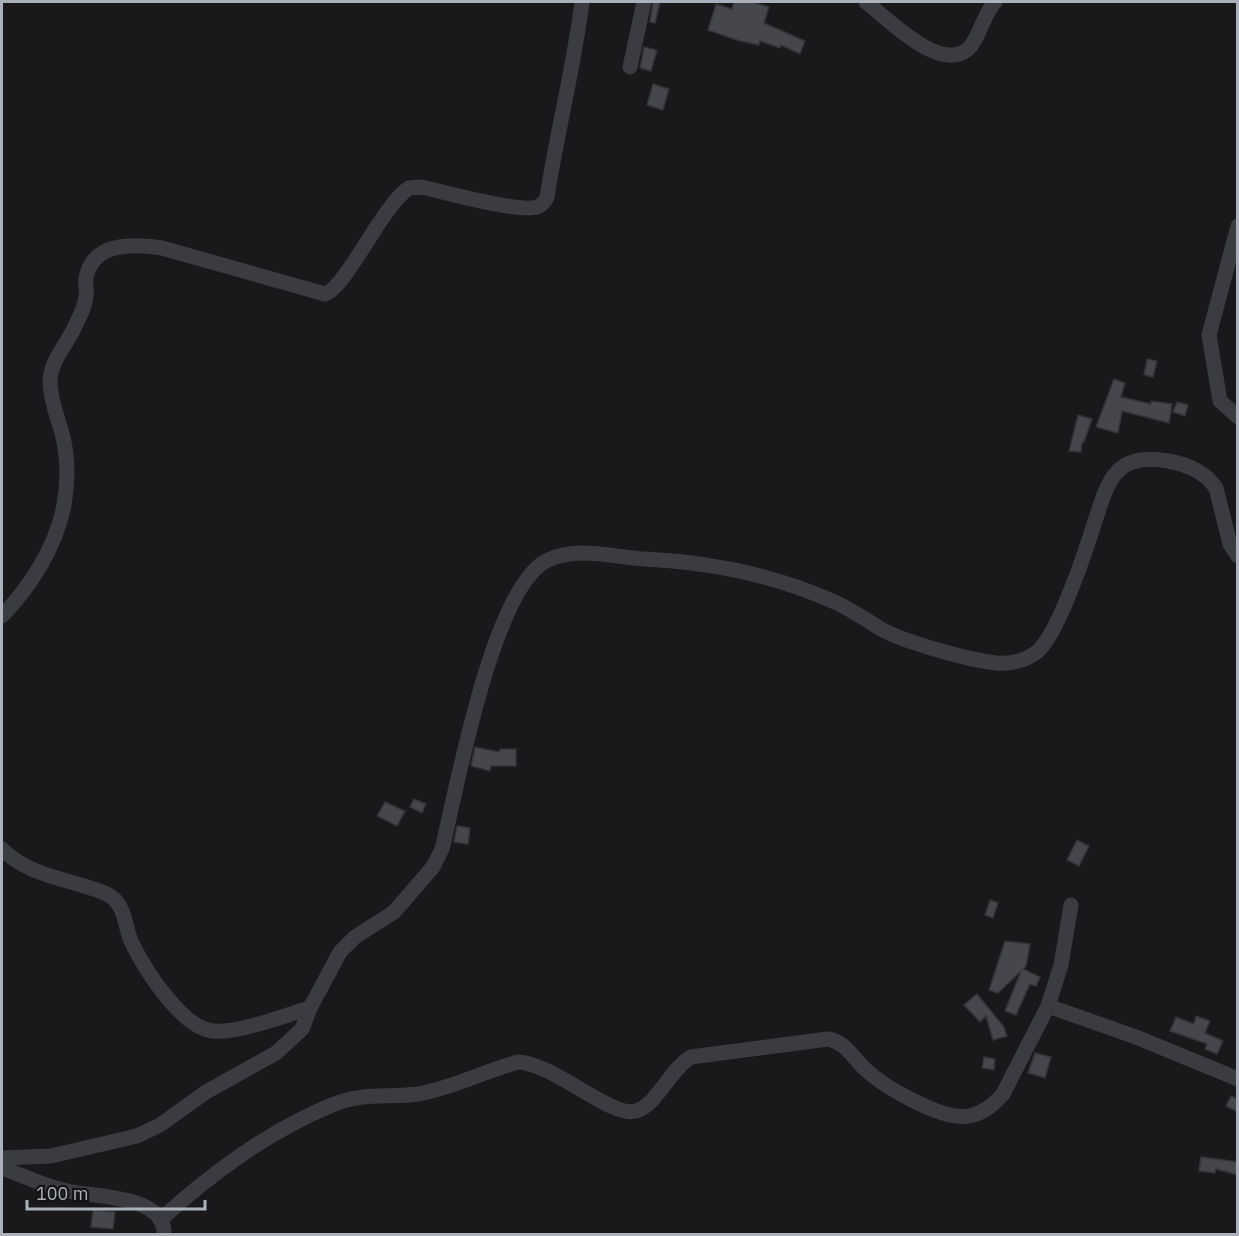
<svg xmlns="http://www.w3.org/2000/svg" width="1239" height="1236" font-family="'IBM Plex Sans',sans-serif">
<style>
.building{fill:#45474c;stroke:#333338;stroke-width:1.5}
.lines{fill:none;stroke-linecap:round;stroke-linejoin:round}
.street{stroke:#3a3c41;stroke-width:15}
</style>
<rect width="100%" height="100%" fill="#19191c"/>
<g class="building">
<polygon points="653,2 660,2 655,23 650,22"/>
<polygon points="734,2 753,2 769,7 764,23 805,41 800,54 781,45 780,48 760,41 759,45 740,41 708,30 716,4 732,9"/>
<polygon points="644,47 657,50 651,71 640,68"/>
<polygon points="653,84 669,89 663,110 647,105"/>
<polygon points="1147,359 1157,361 1153,377 1144,375"/>
<polygon points="1114,379 1125,383 1121,397 1151,404 1151,401 1172,404 1169,423 1122,411 1118,433 1096,427"/>
<polygon points="1177,402 1188,405 1185,416 1173,412"/>
<polygon points="1078,415 1092,419 1084,442 1082,442 1081,452 1069,451"/>
<polygon points="475,747 499,752 500,749 516,749 516,766 491,766 490,771 471,766"/>
<polygon points="414,799 426,804 422,813 410,807"/>
<polygon points="385,802 405,811 397,826 377,816"/>
<polygon points="457,826 470,828 468,844 454,842"/>
<polygon points="1077,840 1089,846 1079,866 1067,860"/>
<polygon points="990,900 998,903 993,918 985,915"/>
<polygon points="1005,941 1030,944 1026,966 1023,969 1040,977 1036,986 1030,984 1016,1015 1005,1011 1021,971 998,993 989,990"/>
<polygon points="977,994 1004,1027 1007,1036 993,1040 986,1016 980,1022 964,1005"/>
<polygon points="1196,1016 1210,1021 1205,1033 1223,1041 1217,1054 1205,1049 1207,1044 1170,1031 1176,1017 1194,1024"/>
<polygon points="1035,1053 1051,1057 1045,1078 1028,1073"/>
<polygon points="984,1057 995,1059 994,1070 982,1068"/>
<polygon points="1231,1096 1238,1099 1238,1112 1226,1106"/>
<polygon points="1201,1157 1238,1162 1238,1175 1216,1169 1215,1173 1199,1171"/>
<polygon points="93,1210 115,1212 113,1229 91,1227"/>
</g>
<g class="lines">
<g class="street">
<path d="M866,2c21,16 78,76 105,44 10,-14 13,-32 24,-44"/>
<polyline points="630,67 644,2"/>
<polyline points="1238,226 1209,335 1220,401 1238,417"/>
<path d="M2,616c28,-29 54,-69 62,-111 4,-23 4,-49 -2,-72 -5,-17 -11,-32 -12,-49 -1,-22 17,-39 25,-58 5,-10 10,-19 11,-30 1,-6 -1,-12 0,-18 7,-37 48,-34 76,-30l163,46c21,-6 58,-90 84,-106l13,-1c21,5 97,26 115,20 5,-2 8,-5 10,-10 10,-65 27,-130 35,-195"/>
<path d="M2,849c21,22 53,28 82,37 9,3 21,5 29,12 13,11 12,31 19,45 13,27 50,85 81,88 25,3 72,-16 97,-23"/>
<polyline points="1071,905 1061,965 1048,1006 1136,1037 1238,1079"/>
<path d="M2,1158l49,-2 86,-20 23,-11 46,-33 70,-39 26,-24 8,-21 30,-56 15,-15 39,-25 39,-45 9,-18c15,-61 51,-264 106,-289 30,-14 64,-3 96,-1 67,3 131,16 193,44 15,7 29,17 44,26 23,13 88,31 115,34 15,1 30,-2 42,-12 21,-19 48,-101 57,-130 6,-17 11,-39 24,-51 13,-12 32,-12 49,-9 18,3 37,11 48,27l14,56 8,12"/>
<path d="M2,1168c21,7 43,19 65,23 26,6 99,4 97,43"/>
<path d="M160,1220c52,-47 107,-88 172,-115 30,-13 56,-7 86,-11 34,-6 67,-23 100,-32 35,1 95,57 118,49 22,-7 34,-42 55,-54l137,-18c17,3 23,16 35,28 19,19 79,54 106,49 15,-3 24,-11 34,-22l45,-88"/>
</g>
</g>
<rect width="1239" height="1236" fill="none" stroke="#abb1bb" stroke-width="6"/>
<path d="M27 1200v9h178v-9" fill="none" stroke="#abb1bb" stroke-width="3"/>
<text x="36" y="1200" font-size="18" fill="#abb1bb" stroke="#141417" stroke-width="4.5" paint-order="stroke">100 m</text>
</svg>
